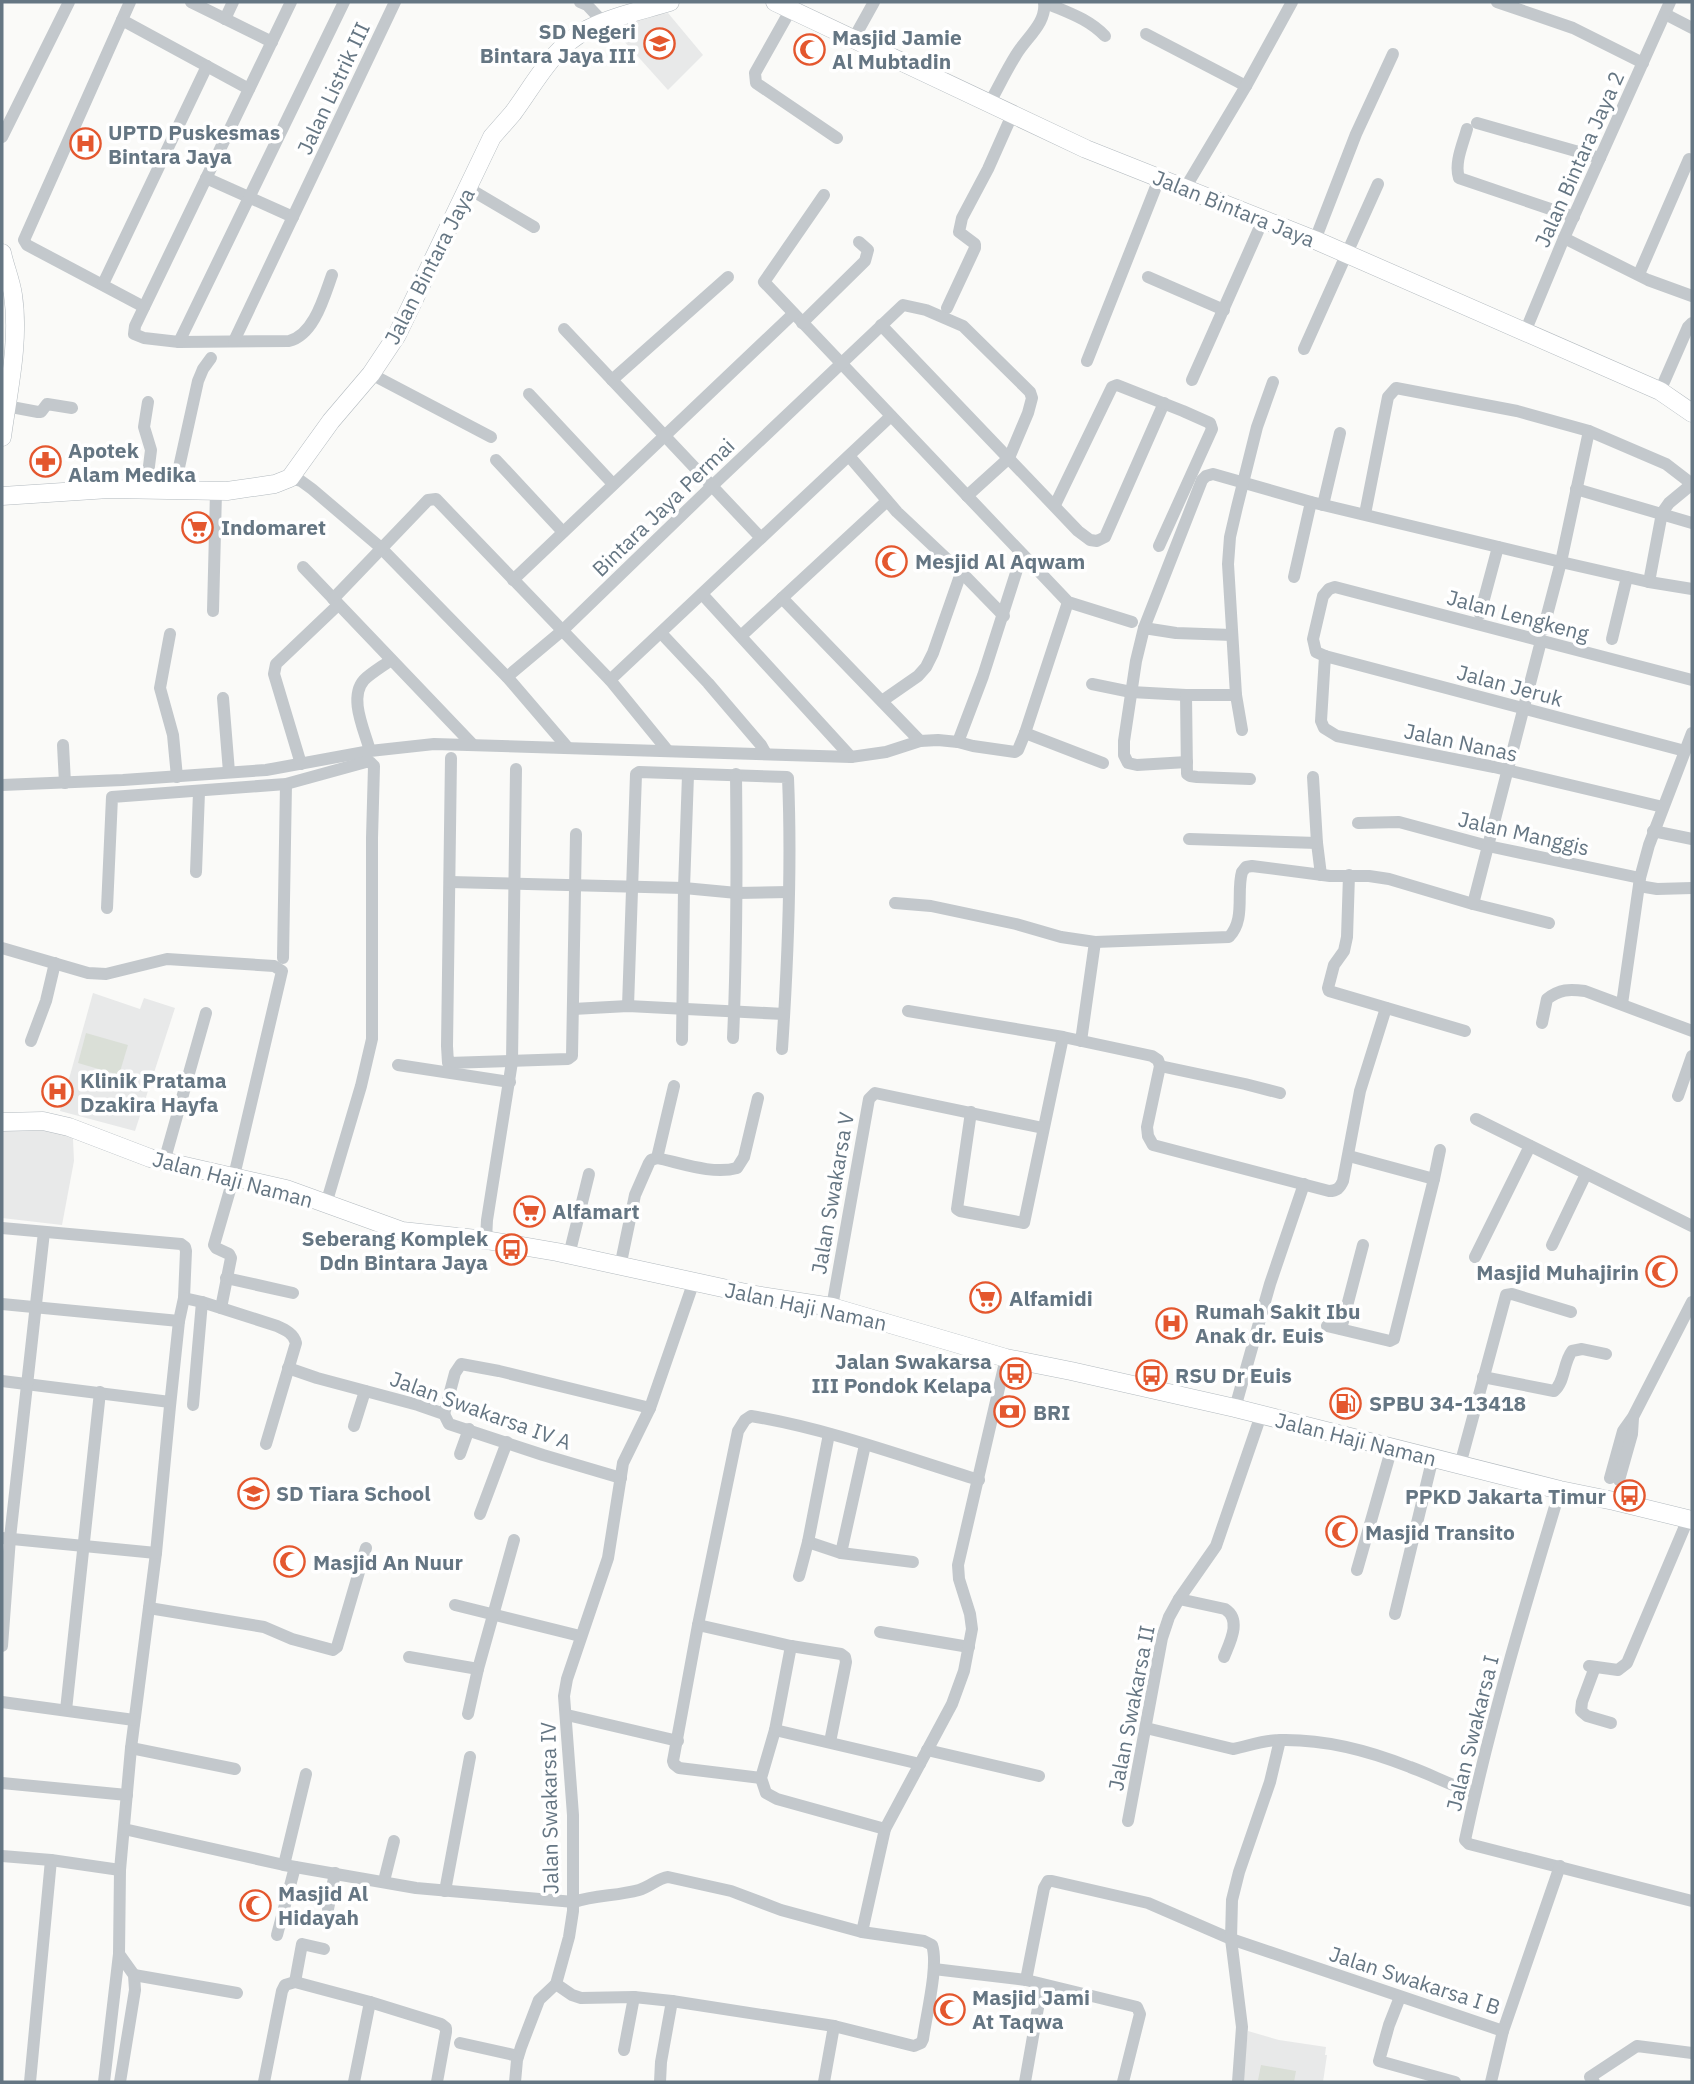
<svg xmlns="http://www.w3.org/2000/svg" width="1694" height="2084" font-family="'IBM Plex Sans',sans-serif">
<style>
.built{fill:#e8e9e9}
.pitch{fill:#dadfd7}
.lines{fill:none;stroke-linecap:round;stroke-linejoin:round}
.secondary-casing{stroke:#b3babf;stroke-width:19}
.street{stroke:#c3c8cc;stroke-width:12}
.secondary{stroke:#fff;stroke-width:18}
.labels{text-anchor:middle;dominant-baseline:central;stroke-width:7;stroke-linejoin:round;paint-order:stroke}
.poi-label{font-size:21px;font-weight:bold;fill:#657683;stroke:#fff;text-anchor:start}
.street-label{font-size:21px;fill:#657683;stroke:#fff}
</style>
<rect width="100%" height="100%" fill="#fafaf8"/>
<g class="built">
<polygon points="668,13 703,55 668,90 615,31 626,21"/>
<polygon points="93,993 140,1009 144,998 175,1008 135,1131 60,1111"/>
<polygon points="69,1127 73,1139 74,1161 62,1225 2,1218 2,1130"/>
<polygon points="1248,2031 1279,2040 1326,2047 1325,2055 1327,2055 1323,2082 1241,2082"/>
</g>
<g class="pitch">
<polygon points="86,1033 128,1045 119,1075 78,1063"/>
<polygon points="1261,2065 1296,2071 1294,2082 1273,2082 1258,2080"/>
</g>
<g class="lines">
<defs>
<g id="secondary">
<polyline points="775,2 1086,149 1315,240 1660,391 1692,413"/>
<path d="M2,253c3,14 9,28 11,42 7,46 -5,97 -11,142"/>
<path d="M2,496l107,-7 118,2 48,-7 15,-6 41,-57 40,-47 26,-39 95,-198c7,-8 14,-16 21,-24 23,-31 39,-65 75,-84 25,-13 56,-19 82,-27"/>
<polyline points="2,1122 43,1121 69,1127 150,1158 286,1189 402,1231 486,1240 557,1252 755,1295 832,1307 1006,1358 1071,1371 1235,1408 1560,1490 1614,1501 1692,1520"/>
</g>
</defs>
<use href="#secondary" class="secondary-casing"/>
<g class="street">
<polyline points="130,2 24,240 27,245 144,307"/>
<polyline points="191,2 272,42"/>
<path d="M291,2l-156,324 -1,8 10,4 35,4 110,-1c25,-6 35,-44 43,-66"/>
<polyline points="580,2 587,5 604,23"/>
<path d="M1044,2c22,10 44,16 61,34"/>
<polyline points="1497,2 1573,28 1643,63"/>
<polyline points="791,9 755,73 756,83 837,138"/>
<polyline points="1665,14 1692,28"/>
<polyline points="225,19 233,2"/>
<polyline points="122,20 249,89"/>
<polyline points="1146,34 1246,86"/>
<polyline points="854,38 874,2"/>
<path d="M989,104c9,-16 17,-33 27,-49 10,-17 31,-32 28,-53"/>
<polyline points="1477,123 1600,158"/>
<path d="M1467,129c-4,15 -13,34 -8,49l115,39"/>
<polyline points="2,137 69,2"/>
<polyline points="206,178 293,217"/>
<polyline points="468,188 534,227"/>
<polyline points="1184,190 1246,86 1292,2"/>
<polyline points="824,195 764,282 1068,602 1132,622"/>
<polyline points="1564,238 1648,280 1692,296"/>
<polyline points="1315,240 1356,134 1393,54"/>
<polyline points="1639,274 1689,159"/>
<polyline points="1148,277 1224,310"/>
<polyline points="103,284 207,66"/>
<polyline points="947,308 975,248 975,244 959,232 962,218 988,169 1012,115"/>
<polyline points="802,323 865,261 868,250 859,242"/>
<polyline points="881,325 1078,531 1090,540 1097,541 1105,537 1164,403"/>
<polyline points="564,329 761,538"/>
<polyline points="1525,332 1564,238 1670,2"/>
<polyline points="234,341 395,2"/>
<polyline points="179,342 344,2"/>
<polyline points="1304,349 1378,184"/>
<polyline points="1087,361 1159,179"/>
<polyline points="371,374 491,437"/>
<polyline points="612,380 728,277"/>
<polyline points="1192,380 1263,220"/>
<polyline points="1660,391 1688,327 1692,323"/>
<polyline points="529,394 613,484"/>
<polyline points="6,406 38,412 41,412 47,404 72,408"/>
<polyline points="849,456 897,512 965,576 1004,616"/>
<polyline points="496,460 563,532"/>
<polyline points="290,478 301,481 312,489 380,547 508,678 568,748"/>
<polyline points="1576,489 1692,523"/>
<polyline points="146,490 151,450 144,427 148,402"/>
<polyline points="174,490 198,381 203,369 211,358"/>
<polyline points="1055,505 1112,387 1117,385 1183,411 1210,423 1212,429 1159,546"/>
<polyline points="1323,505 1340,433"/>
<polyline points="1365,514 1388,397 1396,388 1517,411 1589,431 1666,464 1692,484"/>
<polyline points="303,567 473,745"/>
<polyline points="1294,577 1311,502"/>
<polyline points="513,580 793,314"/>
<polyline points="1649,582 1662,513 1669,503 1692,484"/>
<polyline points="702,594 851,757"/>
<polyline points="782,598 920,741"/>
<polyline points="333,599 428,500 436,499 610,680 668,751"/>
<polyline points="213,611 216,492"/>
<polyline points="1480,614 1498,547"/>
<polyline points="1144,628 1202,480 1206,476 1213,474 1311,502 1561,562 1649,582 1692,589"/>
<polyline points="1543,630 1561,562 1589,431"/>
<polyline points="661,633 708,683 761,745 766,754"/>
<polyline points="170,634 160,688 173,735 177,777"/>
<polyline points="741,636 887,501"/>
<polyline points="1612,639 1627,577"/>
<polyline points="1325,656 1321,721 1324,728 1337,736 1494,767 1663,807"/>
<polyline points="507,677 563,630 712,486 903,305 926,310 963,326 1030,392 1032,398 1028,413 1009,458 967,496"/>
<polyline points="610,680 891,416"/>
<polyline points="1092,684 1131,692 1186,695"/>
<polyline points="1236,695 1186,695 1187,774 1190,776 1197,777 1250,779"/>
<polyline points="223,698 229,772"/>
<polyline points="882,701 918,676 926,667 933,653 961,573"/>
<polyline points="1242,730 1236,695 1228,564 1230,537 1237,507 1257,427 1273,382"/>
<polyline points="1025,733 1103,763"/>
<polyline points="958,742 983,676 1022,554"/>
<polyline points="63,745 65,783"/>
<path d="M370,751c-5,-20 -22,-53 -6,-71 7,-7 19,-14 27,-20"/>
<polyline points="1685,751 1325,656 1316,652 1313,639 1323,596 1329,589 1335,587 1692,680"/>
<polyline points="451,758 447,1046 448,1063 568,1059 572,1056 576,834"/>
<polyline points="1187,762 1137,765 1128,763 1124,755 1124,741 1136,661 1144,628 1176,633 1232,635"/>
<polyline points="301,764 274,674 276,664 338,605"/>
<polyline points="1313,777 1317,843 1321,875"/>
<polyline points="2,785 123,780 266,770 370,751 434,744 851,757 886,752 920,741 938,740 958,742 973,746 1015,752 1018,750 1025,733 1068,602"/>
<polyline points="1358,823 1399,822 1488,846 1640,878"/>
<polyline points="1653,831 1692,839"/>
<polyline points="1189,839 1317,843"/>
<polyline points="196,872 199,792"/>
<polyline points="1349,875 1347,937 1344,951 1334,965 1328,988 1329,991 1465,1031"/>
<polyline points="450,882 684,888 737,893 789,892"/>
<polyline points="1639,886 1657,889 1692,888"/>
<path d="M895,903l36,3 85,18 45,13 34,5 134,-5c17,-18 7,-44 13,-65l4,-5 6,-1 78,10h39l20,3 84,25 76,19"/>
<polyline points="1473,904 1541,641"/>
<polyline points="107,908 112,797 286,784 366,762 370,762 374,766 372,838 372,1039 361,1086 326,1204"/>
<polyline points="2,948 88,973 106,974 167,959 274,966 282,971 234,1176 214,1245 216,1248 229,1254 231,1258 221,1308"/>
<polyline points="283,958 286,784"/>
<polyline points="1622,1004 1640,878 1649,845 1692,733"/>
<path d="M628,1006l8,-232 3,-2 148,5 1,1c4,91 0,181 -6,271"/>
<polyline points="573,1009 628,1006 784,1014"/>
<path d="M908,1011l155,26 89,19 6,4 2,6 -13,61 1,9 5,9 176,46c8,0 11,-3 14,-10l17,-90 26,-83"/>
<path d="M1542,1023l5,-24c13,-10 22,-10 38,-8l107,40"/>
<path d="M733,1038c4,-88 4,-176 3,-264"/>
<polyline points="682,1040 684,888 688,775"/>
<polyline points="31,1041 46,1001 55,963"/>
<polyline points="1081,1041 1095,942"/>
<polyline points="398,1065 510,1082"/>
<polyline points="1160,1066 1245,1084 1280,1093"/>
<polyline points="1678,1096 1692,1056"/>
<polyline points="971,1112 957,1209 960,1211 1024,1223 1063,1037"/>
<polyline points="1476,1119 1692,1226"/>
<path d="M657,1158c24,5 56,17 80,10l7,-11 14,-59"/>
<polyline points="164,1162 206,1013"/>
<polyline points="1434,1179 1440,1150"/>
<polyline points="2,1228 181,1244 185,1247 186,1251 184,1298 179,1321 170,1406 156,1553 131,1748 120,1870 119,1954 104,2082"/>
<polyline points="486,1240 487,1220 512,1062 516,769"/>
<polyline points="1552,1245 1586,1174"/>
<polyline points="569,1255 589,1174"/>
<polyline points="1475,1257 1530,1146"/>
<polyline points="620,1267 635,1195 649,1163 651,1160 657,1158 674,1086"/>
<polyline points="226,1278 293,1293"/>
<path d="M184,1298l18,4 75,24c9,4 17,8 19,17l-30,101"/>
<polyline points="2,1304 179,1321"/>
<polyline points="832,1307 869,1099 875,1093 1043,1128"/>
<polyline points="1327,1326 1390,1341 1394,1339 1434,1179 1349,1156"/>
<polyline points="1341,1329 1363,1245"/>
<polyline points="288,1368 317,1378 418,1405 444,1414 449,1424 543,1455 621,1478"/>
<path d="M1483,1377l71,14c11,-9 9,-28 18,-40l10,-2 24,5"/>
<polyline points="2,1381 170,1402"/>
<polyline points="193,1405 202,1302"/>
<polyline points="1235,1408 1270,1284 1304,1184"/>
<polyline points="444,1414 455,1373 461,1364 499,1371 650,1408"/>
<polyline points="354,1426 365,1391"/>
<polyline points="460,1454 469,1429"/>
<polyline points="1460,1465 1506,1295 1512,1294 1571,1312"/>
<polyline points="1610,1478 1623,1431 1633,1417 1692,1302"/>
<polyline points="1619,1480 1632,1434 1633,1418"/>
<path d="M1560,1490c-35,116 -70,232 -95,350l4,4 223,57"/>
<polyline points="480,1514 507,1442"/>
<polyline points="2,1538 156,1553"/>
<polyline points="808,1542 841,1553 913,1562"/>
<polyline points="841,1553 865,1445"/>
<polyline points="1357,1570 1392,1447"/>
<polyline points="799,1576 808,1542 829,1434"/>
<path d="M1179,1599l46,10c17,11 5,33 -1,48"/>
<polyline points="455,1605 580,1636"/>
<polyline points="149,1608 264,1627 292,1639 333,1650 337,1647 366,1548"/>
<polyline points="1395,1614 1433,1457"/>
<polyline points="698,1625 791,1646 841,1654 845,1657 846,1662 830,1742"/>
<polyline points="880,1632 969,1647"/>
<polyline points="2,1646 10,1538 44,1232"/>
<polyline points="791,1646 775,1730 761,1778 766,1793 777,1799 885,1829"/>
<polyline points="409,1657 478,1669"/>
<polyline points="1589,1666 1618,1670 1627,1663 1688,1519"/>
<polyline points="1595,1667 1582,1702 1581,1711 1587,1716 1611,1723"/>
<polyline points="2,1702 134,1720"/>
<polyline points="66,1710 100,1392"/>
<polyline points="468,1714 478,1669 514,1540"/>
<polyline points="567,1715 678,1741"/>
<path d="M1146,1728l87,21c16,-3 29,-9 47,-9 43,-1 90,11 130,27 22,8 42,19 65,26"/>
<polyline points="775,1730 920,1764"/>
<polyline points="131,1748 235,1769"/>
<polyline points="927,1750 1039,1776"/>
<path d="M761,1778l-82,-10 -5,-4 -1,-3 25,-136 40,-194 7,-11 6,-4c78,13 153,41 228,64"/>
<polyline points="2,1783 127,1795"/>
<polyline points="1128,1821 1162,1638 1169,1617 1179,1599 1216,1546 1261,1415"/>
<path d="M124,1829l160,36 132,23 158,14c21,-7 43,-6 65,-12 11,-3 19,-12 29,-13l63,14 50,19 81,22 62,9 8,4c7,20 -6,71 -9,94l-2,4 -7,3 -80,-20 -162,-25 -38,-4 -53,1 -9,-3 -16,-11"/>
<polyline points="2,1856 51,1860 120,1870"/>
<polyline points="284,1865 306,1774"/>
<polyline points="384,1881 394,1841"/>
<polyline points="445,1891 470,1757"/>
<polyline points="328,1909 335,1873"/>
<polyline points="862,1932 885,1829 952,1704 964,1671 972,1629 970,1614 959,1579 958,1565 1006,1358"/>
<polyline points="277,1935 295,1867"/>
<polyline points="119,1954 134,1975 135,1990 120,2082"/>
<polyline points="934,1969 1026,1980 1137,2007 1140,2014 1123,2082"/>
<polyline points="134,1975 237,1993"/>
<polyline points="1026,1980 1044,1888 1048,1881 1052,1881 1148,1903 1231,1939 1503,2031"/>
<polyline points="295,1982 302,1944 324,1949"/>
<polyline points="1400,1997 1389,2025 1379,2061 1455,2082"/>
<polyline points="460,2043 518,2056"/>
<polyline points="624,2050 634,1997"/>
<polyline points="30,2082 51,1860"/>
<polyline points="264,2082 282,1991 285,1985 295,1982 370,2002 441,2024 446,2028 446,2032 437,2082"/>
<polyline points="354,2082 370,2002"/>
<polyline points="515,2082 517,2060 521,2047 539,2000 556,1984 569,1937 573,1911 573,1815 564,1696 567,1679 608,1558 623,1463 650,1408 694,1281"/>
<polyline points="660,2082 661,2062 672,2001"/>
<polyline points="824,2082 834,2026"/>
<polyline points="1025,2082 1042,1985"/>
<polyline points="1238,2082 1242,2027 1231,1939 1232,1900 1239,1872 1270,1782 1280,1740"/>
<polyline points="1491,2082 1503,2031 1560,1866"/>
<polyline points="1594,2082 1590,2077 1637,2046 1692,2053"/>
</g>
<use href="#secondary" class="secondary"/>
</g>
<defs>
<symbol id="school-ring" viewBox="-11 -11 22 22"><circle r="9.5" fill="#fff" stroke="#e4572e" stroke-width="1.5"/><path d="M0-5L7-2L0 1L-7-2ZM-4 1L0 2.5L4 1V4Q0 6-4 4Z" fill="#e4572e"/></symbol>
<symbol id="mosque-ring" viewBox="-11 -11 22 22"><circle r="9.5" fill="#fff" stroke="#e4572e" stroke-width="1.5"/><path d="M3.5-4.9A6 6 0 1 0 3.5 4.9A5 5 0 1 1 3.5-4.9Z" fill="#e4572e"/></symbol>
<symbol id="hospital-ring" viewBox="-11 -11 22 22"><circle r="9.5" fill="#fff" stroke="#e4572e" stroke-width="1.5"/><path d="M-5-5h3v3.5h4V-5h3V5h-3V1.5h-4V5h-3Z" fill="#e4572e"/></symbol>
<symbol id="pharmacy-ring" viewBox="-11 -11 22 22"><circle r="9.5" fill="#fff" stroke="#e4572e" stroke-width="1.5"/><path d="M-2-6h4v4h4v4h-4v4h-4v-4h-4v-4h4Z" fill="#e4572e"/></symbol>
<symbol id="supermarket-ring" viewBox="-11 -11 22 22"><circle r="9.5" fill="#fff" stroke="#e4572e" stroke-width="1.5"/><path d="M-6-5.5h2.5l.6 2H6L4.5 2H-2.5L-4.4-4H-6ZM-1.5 3.2a1.3 1.3 0 1 0 .1 0ZM3 3.2a1.3 1.3 0 1 0 .1 0Z" fill="#e4572e"/></symbol>
<symbol id="bus-ring" viewBox="-11 -11 22 22"><circle r="9.5" fill="#fff" stroke="#e4572e" stroke-width="1.5"/><path d="M-5-6H5V4H4V6H2V4H-2V6H-4V4H-5ZM-3.5-4V0h7V-4ZM-3.5 1.2v1.5H-2V1.2ZM2 1.2v1.5H3.5V1.2Z" fill="#e4572e"/></symbol>
<symbol id="fuel-ring" viewBox="-11 -11 22 22"><circle r="9.5" fill="#fff" stroke="#e4572e" stroke-width="1.5"/><path d="M-5.5-6h7V0h2V4h1.3V-2.5L3-4.5l.8-.8L6-3V5H2.5V1h-1V6h-7ZM-4.2-4.7v3.2H.2V-4.7Z" fill="#e4572e"/></symbol>
<symbol id="bank-ring" viewBox="-11 -11 22 22"><circle r="9.5" fill="#fff" stroke="#e4572e" stroke-width="1.5"/><path d="M-6-4H6V4H-6ZM0-2.3a2.3 2.3 0 1 0 0 4.6a2.3 2.3 0 1 0 0-4.6Z" fill="#e4572e"/></symbol>
</defs>
<g fill-rule="evenodd">
<use href="#school-ring" x="642" y="26" width="35" height="35"/>
<use href="#mosque-ring" x="792" y="32" width="35" height="35"/>
<use href="#hospital-ring" x="68" y="126" width="35" height="35"/>
<use href="#pharmacy-ring" x="28" y="444" width="35" height="35"/>
<use href="#supermarket-ring" x="180" y="510" width="35" height="35"/>
<use href="#mosque-ring" x="874" y="544" width="35" height="35"/>
<use href="#hospital-ring" x="40" y="1074" width="35" height="35"/>
<use href="#supermarket-ring" x="512" y="1194" width="35" height="35"/>
<use href="#bus-ring" x="494" y="1232" width="35" height="35"/>
<use href="#mosque-ring" x="1644" y="1254" width="35" height="35"/>
<use href="#supermarket-ring" x="968" y="1280" width="35" height="35"/>
<use href="#hospital-ring" x="1154" y="1306" width="35" height="35"/>
<use href="#bus-ring" x="998" y="1356" width="35" height="35"/>
<use href="#bus-ring" x="1134" y="1358" width="35" height="35"/>
<use href="#fuel-ring" x="1328" y="1386" width="35" height="35"/>
<use href="#bank-ring" x="992" y="1394" width="35" height="35"/>
<use href="#school-ring" x="236" y="1476" width="35" height="35"/>
<use href="#bus-ring" x="1612" y="1478" width="35" height="35"/>
<use href="#mosque-ring" x="1324" y="1514" width="35" height="35"/>
<use href="#mosque-ring" x="272" y="1544" width="35" height="35"/>
<use href="#mosque-ring" x="238" y="1888" width="35" height="35"/>
<use href="#mosque-ring" x="932" y="1992" width="35" height="35"/>
</g>
<g class="labels">
<g class="poi-label">
<text x="636" y="31" text-anchor="end">SD Negeri<tspan x="636" dy="24">Bintara Jaya III</tspan></text>
<text x="832" y="37">Masjid Jamie<tspan x="832" dy="24">Al Mubtadin</tspan></text>
<text x="108" y="132">UPTD Puskesmas<tspan x="108" dy="24">Bintara Jaya</tspan></text>
<text x="68" y="450">Apotek<tspan x="68" dy="24">Alam Medika</tspan></text>
<text x="221" y="527">Indomaret</text>
<text x="915" y="561">Mesjid Al Aqwam</text>
<text x="80" y="1080">Klinik Pratama<tspan x="80" dy="24">Dzakira Hayfa</tspan></text>
<text x="552" y="1211">Alfamart</text>
<text x="488" y="1238" text-anchor="end">Seberang Komplek<tspan x="488" dy="24">Ddn Bintara Jaya</tspan></text>
<text x="1639" y="1272" text-anchor="end">Masjid Muhajirin</text>
<text x="1009" y="1298">Alfamidi</text>
<text x="1195" y="1311">Rumah Sakit Ibu<tspan x="1195" dy="24">Anak dr. Euis</tspan></text>
<text x="992" y="1361" text-anchor="end">Jalan Swakarsa<tspan x="992" dy="24">III Pondok Kelapa</tspan></text>
<text x="1175" y="1375">RSU Dr Euis</text>
<text x="1369" y="1403">SPBU 34-13418</text>
<text x="1033" y="1412">BRI</text>
<text x="276" y="1493">SD Tiara School</text>
<text x="1606" y="1496" text-anchor="end">PPKD Jakarta Timur</text>
<text x="1365" y="1532">Masjid Transito</text>
<text x="313" y="1562">Masjid An Nuur</text>
<text x="278" y="1893">Masjid Al<tspan x="278" dy="24">Hidayah</tspan></text>
<text x="972" y="1997">Masjid Jami<tspan x="972" dy="24">At Taqwa</tspan></text>
</g>
<g class="street-label">
<text transform="translate(333 88) rotate(-65)">Jalan Listrik III</text>
<text transform="translate(1579 159) rotate(-66)">Jalan Bintara Jaya 2</text>
<text transform="translate(1234 208) rotate(22)">Jalan Bintara Jaya</text>
<text transform="translate(429 266) rotate(-63)">Jalan Bintara Jaya</text>
<text transform="translate(663 507) rotate(-44)">Bintara Jaya Permai</text>
<text transform="translate(1518 615) rotate(15)">Jalan Lengkeng</text>
<text transform="translate(1510 685) rotate(15)">Jalan Jeruk</text>
<text transform="translate(1461 742) rotate(12)">Jalan Nanas</text>
<text transform="translate(1524 833) rotate(13)">Jalan Manggis</text>
<text transform="translate(233 1179) rotate(15)">Jalan Haji Naman</text>
<text transform="translate(832 1193) rotate(-80)">Jalan Swakarsa V</text>
<text transform="translate(806 1306) rotate(12)">Jalan Haji Naman</text>
<text transform="translate(481 1410) rotate(20)">Jalan Swakarsa IV A</text>
<text transform="translate(1356 1439) rotate(14)">Jalan Haji Naman</text>
<text transform="translate(1131 1708) rotate(-79)">Jalan Swakarsa II</text>
<text transform="translate(1472 1733) rotate(-76)">Jalan Swakarsa I</text>
<text transform="translate(549 1808) rotate(-91)">Jalan Swakarsa IV</text>
<text transform="translate(1415 1980) rotate(18)">Jalan Swakarsa I B</text>
</g>
</g>
<rect width="1694" height="2084" fill="none" stroke="#657683" stroke-width="7"/>
</svg>
